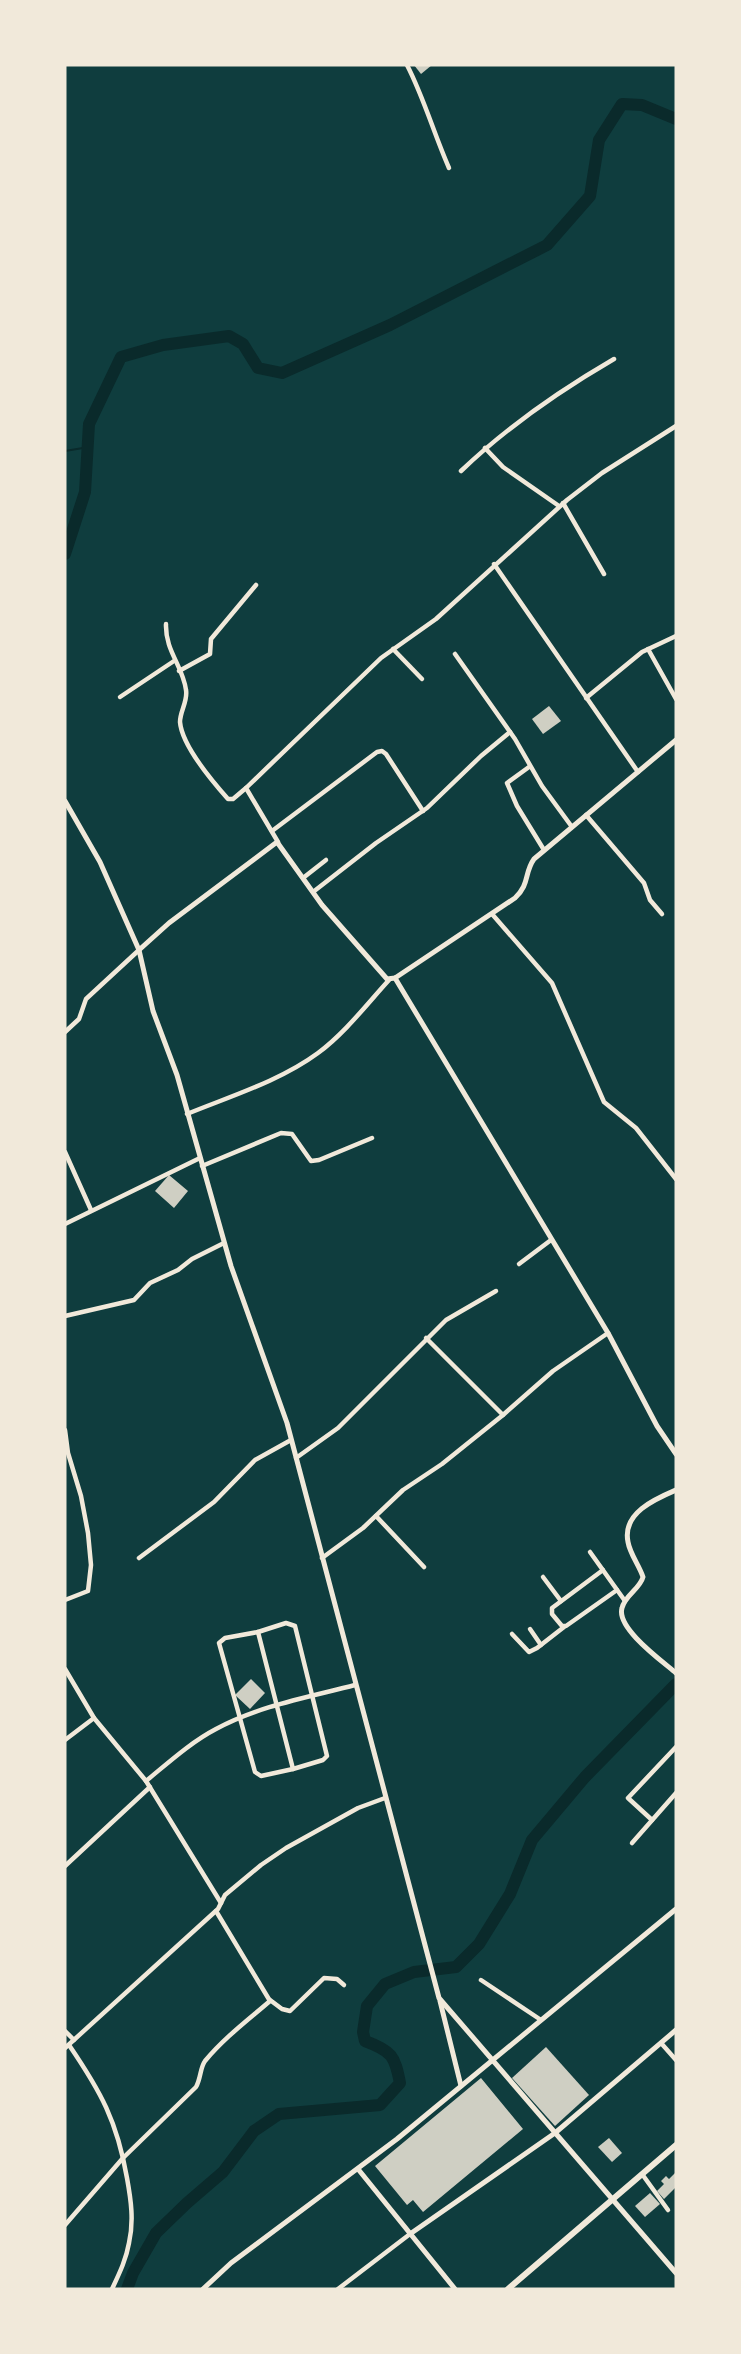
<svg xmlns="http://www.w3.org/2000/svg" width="741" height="2354" font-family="'PT Sans',sans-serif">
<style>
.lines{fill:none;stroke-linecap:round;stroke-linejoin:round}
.stream{stroke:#0a2a2b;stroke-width:2}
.river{stroke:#0a2a2b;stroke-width:12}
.building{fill:#cfcfc3}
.minor{stroke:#f1e9da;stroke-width:4.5}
.tertiary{stroke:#f1e9da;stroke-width:5}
.primary{stroke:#f1e9da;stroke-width:6}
</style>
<rect width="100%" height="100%" fill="#0f3d3e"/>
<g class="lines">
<polyline class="stream" points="65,451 89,447"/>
<g class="river">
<polyline points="65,554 85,492 89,424 121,357 163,345 229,336 243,344 258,368 282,373 390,325 547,245 590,196 599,140 622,104 642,105 676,119"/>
<path d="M127,2289l6,-16 23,-40 31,-30 36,-31 31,-41 25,-17 101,-9 20,-22c-5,-27 -8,-32 -35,-42l-2,-9 4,-26 18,-22 29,-12 42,-5 23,-23 31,-50 22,-54 53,-63 91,-93"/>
</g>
</g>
<g class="building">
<polygon points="414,65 432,65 421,74"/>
<polygon points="549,706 561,721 543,734 532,719"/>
<polygon points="169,1175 188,1191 174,1208 155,1191"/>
<polygon points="251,1679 265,1693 250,1709 235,1695"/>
<polygon points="546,2047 589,2095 555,2126 512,2078"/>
<polygon points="481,2078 523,2129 423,2212 413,2200 407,2205 375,2166"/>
<polygon points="609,2138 622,2153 612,2162 598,2147"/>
<polygon points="676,2172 676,2187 664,2199 657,2191 664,2184 661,2181 666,2176 669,2179"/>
<polygon points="650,2193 660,2204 645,2217 635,2206"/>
</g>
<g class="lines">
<g class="minor">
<path d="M407,65c17,33 27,69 42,103"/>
<polyline points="485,448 503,467 559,506"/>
<path d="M461,471c46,-44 98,-80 153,-112"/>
<polyline points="563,503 604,574"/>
<polyline points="494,564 638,772"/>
<path d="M166,624c-1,27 17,42 20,66 2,11 -6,21 -6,32 2,24 32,59 48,77h5l13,-11"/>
<polyline points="393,649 422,679"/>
<polyline points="648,649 676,699"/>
<polyline points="455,654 515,739 542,786 572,827"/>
<polyline points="179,671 210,654 211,639 256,585"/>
<polyline points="120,697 174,661"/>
<polyline points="586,698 642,652 676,636"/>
<polyline points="529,767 507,783 517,806 544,850"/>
<polyline points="586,815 644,883 650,900 662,914"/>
<polyline points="272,831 377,752 382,751 386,754 423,811"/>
<polyline points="278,842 246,788 381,658 436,619 567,500 602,473 676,426"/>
<polyline points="303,878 326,860"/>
<polyline points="313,892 376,843 427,808 481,756 510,732"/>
<polyline points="492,914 552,983 604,1102 636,1128 676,1179"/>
<polyline points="65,1032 79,1019 86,999 139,950"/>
<path d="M187,1114c44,-18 93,-33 131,-61 27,-20 49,-49 71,-73"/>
<polyline points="65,1152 91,1210"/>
<polyline points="202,1166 281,1133 292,1134 311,1161 319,1160 372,1138"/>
<polyline points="65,1224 200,1158"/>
<polyline points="519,1264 551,1240"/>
<polyline points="65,1316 134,1300 150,1283 178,1270 192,1259 224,1243"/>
<polyline points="426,1338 503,1415"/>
<polyline points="65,1430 68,1453 81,1496 88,1533 91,1565 88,1591 65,1600"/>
<polyline points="296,1458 338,1428 446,1320 496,1291"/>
<polyline points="376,1516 424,1567"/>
<polyline points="590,1552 625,1601"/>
<polyline points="139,1558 214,1502 255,1460 291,1440"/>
<polyline points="322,1558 363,1528 403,1490 442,1464 503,1415 553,1371 608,1333"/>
<polyline points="603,1570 552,1608 552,1614 562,1626 566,1626 617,1590"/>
<polyline points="543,1577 561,1601"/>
<polyline points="530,1629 541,1645"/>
<polygon points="258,1632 293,1769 261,1776 255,1772 219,1643 225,1638"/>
<polyline points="258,1632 286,1623 295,1626 327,1756 323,1760 293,1769"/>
<polyline points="512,1634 529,1652 537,1648 564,1627"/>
<polyline points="65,1669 94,1718 146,1781 221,1903"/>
<polyline points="65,1740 94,1718"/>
<path d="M146,1781c22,-18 45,-39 70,-52 42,-23 93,-32 139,-44"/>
<polyline points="652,1820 628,1798 676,1747"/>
<polyline points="632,1843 676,1793"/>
<polyline points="65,1866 150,1787"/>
<polyline points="481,1980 541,2020"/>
<polyline points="270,2000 282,2009 290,2011 324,1978 337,1979 344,1985"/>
<polyline points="65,2031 74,2040"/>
<polyline points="661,2043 676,2060"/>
<path d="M69,2045c32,47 48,76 58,133 4,22 7,43 2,65 -3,17 -10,31 -17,46"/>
<polyline points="65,2048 218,1909 225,1895 261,1865 286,1848 358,1808 385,1798"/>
<polyline points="642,2174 668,2210"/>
<path d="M65,2225l58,-67 73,-71c5,-9 4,-19 9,-26 19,-23 43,-41 65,-60l-54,-90"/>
<polyline points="338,2289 410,2234"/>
</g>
<g class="tertiary">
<polyline points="65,801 100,862 139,950 153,1011 177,1075 231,1266 287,1423 439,1998 676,2273"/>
<path d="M139,950l30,-27 108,-81 45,63 65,74 8,-1 120,-80c15,-14 9,-25 19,-39l142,-119"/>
<polyline points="395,978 608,1333 657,1426 676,1454"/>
<path d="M676,1490c-21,9 -54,23 -48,52 2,12 11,23 15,35 -3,12 -18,18 -21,31 -6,20 40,53 54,65"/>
<polyline points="440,2001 461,2086"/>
<polyline points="358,2169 455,2289"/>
<polyline points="410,2234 555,2133 676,2030"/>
<polyline points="203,2289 231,2263 397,2139 676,1909"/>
</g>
<polyline class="primary" points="508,2289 676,2145"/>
</g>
<rect width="741" height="2354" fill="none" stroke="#f1e9da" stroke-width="133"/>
</svg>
